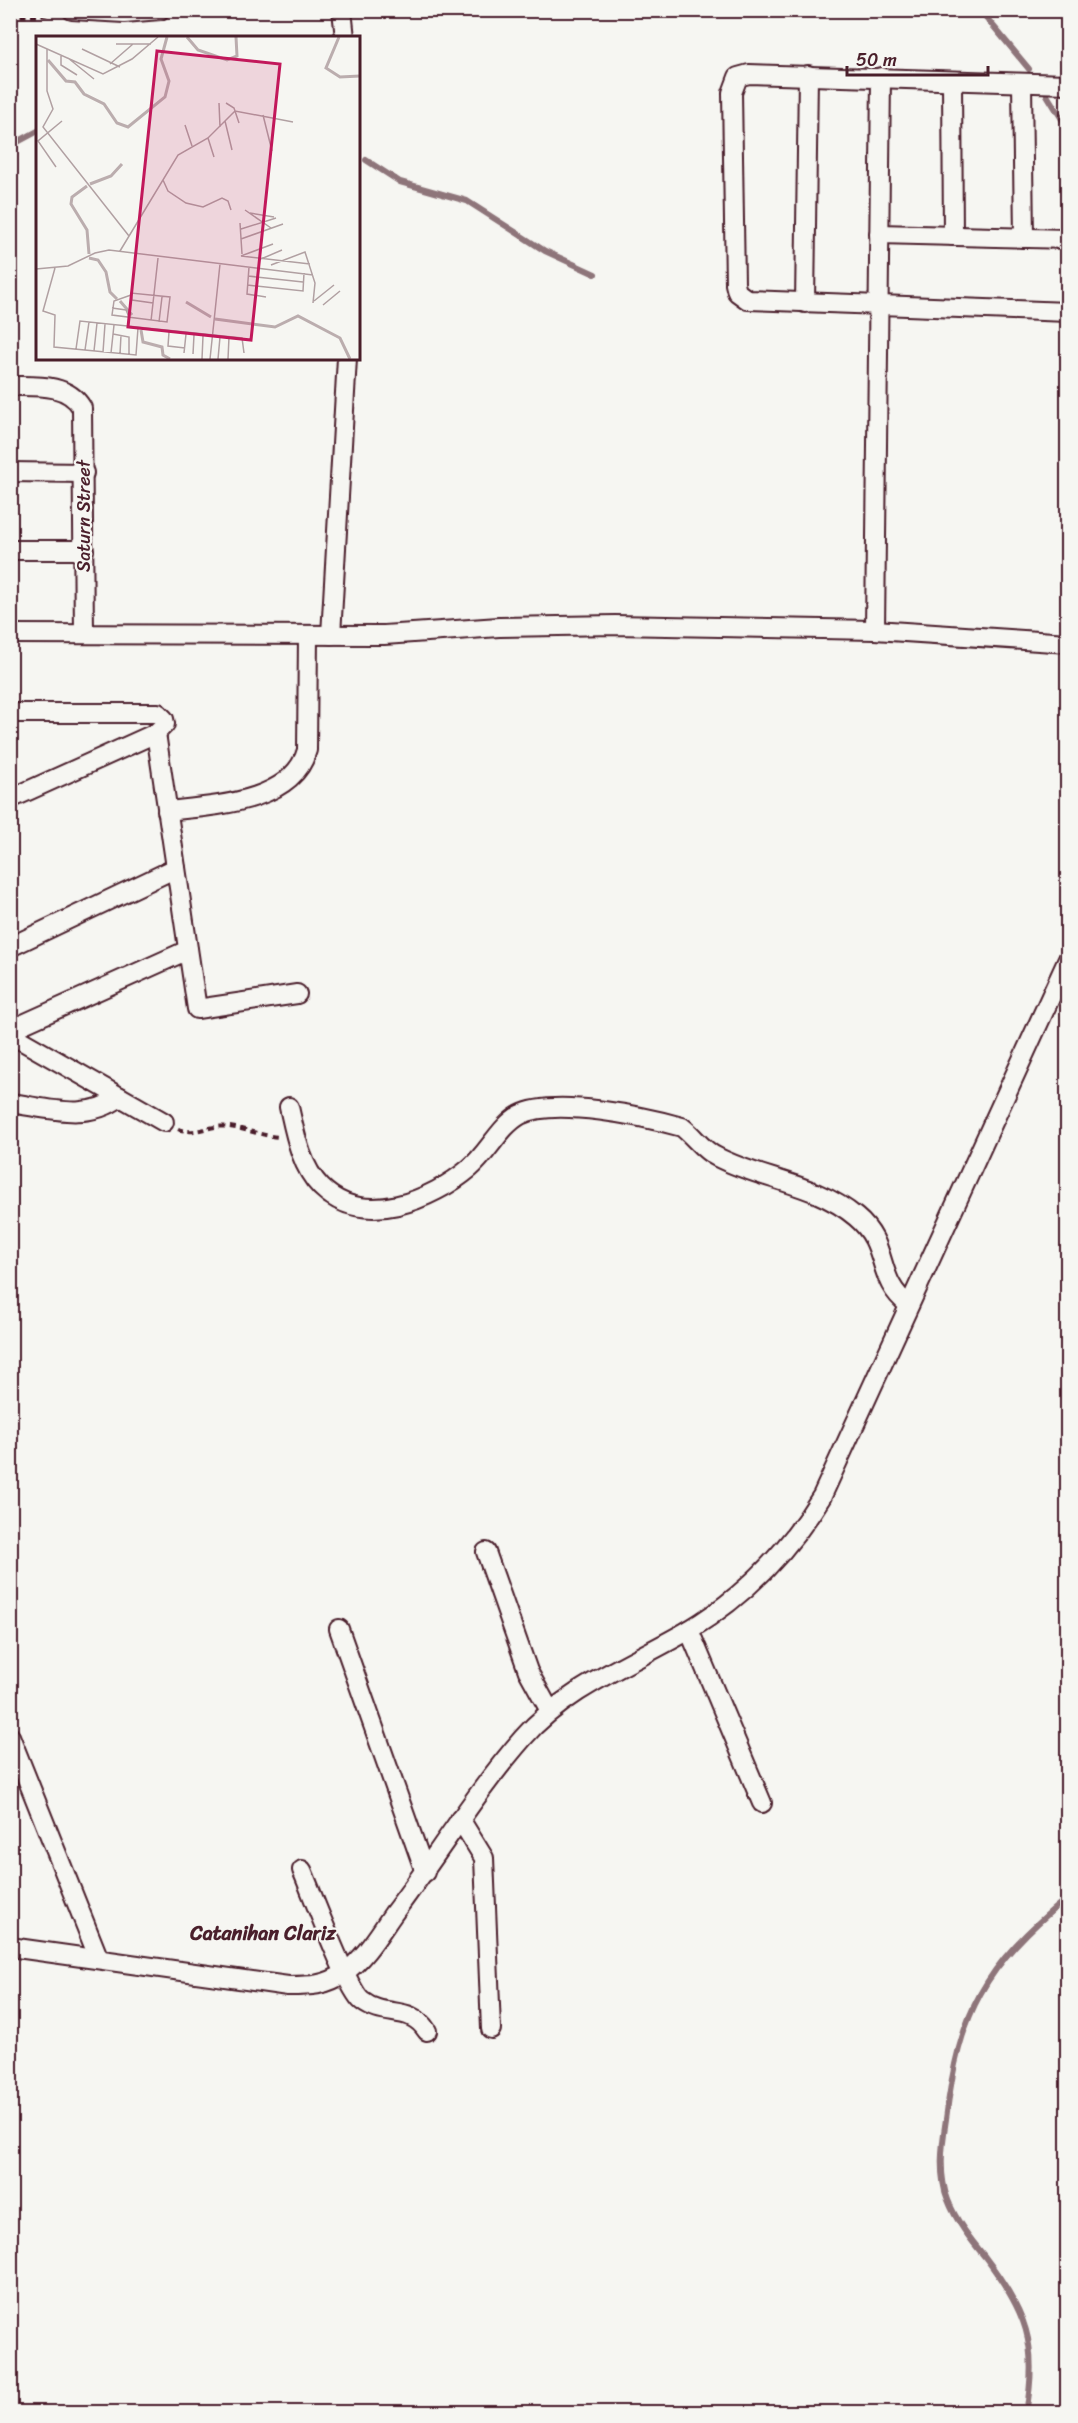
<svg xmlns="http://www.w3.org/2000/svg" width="1078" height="2423" font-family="Sriracha,sans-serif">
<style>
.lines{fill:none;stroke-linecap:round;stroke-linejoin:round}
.stream{stroke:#8e747a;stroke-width:6}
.minor-casing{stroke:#4a1f2b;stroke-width:22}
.path{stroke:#4a1f2b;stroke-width:4;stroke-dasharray:6 4.5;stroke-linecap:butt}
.minor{stroke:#f6f6f2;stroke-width:18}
.labels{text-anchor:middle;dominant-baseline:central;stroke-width:4.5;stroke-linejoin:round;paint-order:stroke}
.street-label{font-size:18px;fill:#4a1f2b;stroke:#f6f6f2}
.neighbourhood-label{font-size:20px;font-weight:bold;fill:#4a1f2b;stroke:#f6f6f2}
.inset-river{fill:none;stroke:#bbadae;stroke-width:3}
.inset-road{fill:none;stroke:#b1a0a2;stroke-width:1.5}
.view{fill:#c2185b;fill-opacity:0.15;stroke:#c2185b;stroke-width:3}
.inset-edge{fill:none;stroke:#4a1f2b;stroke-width:3}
</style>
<rect width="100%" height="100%" fill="#f6f6f2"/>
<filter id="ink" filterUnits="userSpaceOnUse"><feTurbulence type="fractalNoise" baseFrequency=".0167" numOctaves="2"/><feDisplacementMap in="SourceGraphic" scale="12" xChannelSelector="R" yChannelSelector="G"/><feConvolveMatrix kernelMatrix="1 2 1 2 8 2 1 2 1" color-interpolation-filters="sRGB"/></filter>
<g filter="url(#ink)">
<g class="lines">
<g class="stream">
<polyline points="980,10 1029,69"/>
<polyline points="1047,95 1068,129"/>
<polyline points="10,146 38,131"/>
<polyline points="366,160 400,182 467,201 545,251 595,274"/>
<polyline points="434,2412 462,2408 490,2412"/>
<path d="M1026,2412c13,-67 0,-101 -41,-155 -14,-17 -29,-36 -37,-57 -10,-25 -6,-55 -2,-81 13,-107 38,-153 122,-222"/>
</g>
<defs>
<g id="minor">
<polyline points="72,10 124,13 160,10"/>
<polyline points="342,10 345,38"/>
<polyline points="952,81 953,236"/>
<polyline points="1022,83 1024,238"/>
<polyline points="1068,84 749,74 738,77 732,93 735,284 737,292 748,300 1068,312"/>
<polyline points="879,234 1068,239"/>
<polyline points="805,303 808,75"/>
<path d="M10,386c26,0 58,-3 72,22l2,226"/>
<polyline points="10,472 84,473"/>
<polyline points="10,550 84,550"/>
<polyline points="875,630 881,77"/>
<polyline points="10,634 384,635 499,627 615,625 875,630 1068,643"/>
<polyline points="331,635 347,358"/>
<polyline points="10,713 158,713 164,719 165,724 156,733 10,799"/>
<polyline points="156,733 197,1009 297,994"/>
<path d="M167,811c45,-5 126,-8 140,-61l1,-115"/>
<polyline points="10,947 176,868"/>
<polyline points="10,1030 188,950"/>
<polyline points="10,1034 164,1122"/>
<path d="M10,1103c38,5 77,19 110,-6"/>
<path d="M289,1107c6,27 12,60 32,80 42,42 111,13 149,-19 18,-15 30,-42 50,-53 34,-18 126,2 162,12 13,10 20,23 35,30 44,23 99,26 139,60 35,29 18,62 53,88"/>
<polyline points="486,1552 528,1671 550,1711"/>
<polyline points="339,1629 425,1872"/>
<polyline points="689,1630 762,1803"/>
<polyline points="10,1736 99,1959"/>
<polyline points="460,1819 484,1858 491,2029"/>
<path d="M302,1870c10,23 45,119 60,131 23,18 48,3 65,30"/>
<path d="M10,1947l278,39c21,0 38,0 56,-13 21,-15 35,-39 49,-59 44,-58 82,-121 130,-176 43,-50 110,-75 166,-108 56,-34 99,-78 133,-134l246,-537"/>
</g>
</defs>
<use href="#minor" class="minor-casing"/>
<g class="path">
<polyline points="10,16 38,16 56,12"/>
<path d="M178,1129c14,5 24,0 37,-2 21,-3 43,9 65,10"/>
</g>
<use href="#minor" class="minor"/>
</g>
</g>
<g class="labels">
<g class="street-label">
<text transform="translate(84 516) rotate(-90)">Saturn Street</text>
</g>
<g class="neighbourhood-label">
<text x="263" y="1933">Catanihan Clariz</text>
</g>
</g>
<g transform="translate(36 36)">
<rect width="324" height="324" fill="#f6f6f2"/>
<path class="inset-river" d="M151,1l11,13 29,10 10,-4 -1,-19M303,1l-13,31 14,9 20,-1M12,24l18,21 9,1 9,12 20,10 13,19 11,4 37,-30 4,-16 -8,-22 6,-22M54,148l21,-8 11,-12M51,150l-15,11 -1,7 16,26 2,24M53,222l9,2 8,12 4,20 7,7M84,265l12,14M150,266l25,15M179,283l60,8 23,-11 42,22 10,21M105,294l2,12 19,5 1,8 7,4"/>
<path class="inset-road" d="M0,8l67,30 29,-15 26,-22M80,8h35M11,13v42l6,18 -10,18 86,109M46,13l38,18M25,20v9l16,10M32,22l26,21M74,28l23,-20M183,67l1,24M190,67l8,5 5,15M227,79l9,36M189,85l7,29M149,89l7,21M172,102l6,19M20,131l-18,-26 24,-20M127,144l5,11 18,12 17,4 19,-9 6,3 3,9M209,174l26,18M214,177l24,4M204,187l2,31M205,193l35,-11M205,203l42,-15M84,215l58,-96 30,-17 27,-27 58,11M205,220l69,8M205,220l32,-12M225,223l21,-9M235,229l34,-13 10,31 -2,20M213,231l-2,27 19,3M19,232l-12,43 12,4 -1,32 82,8 2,-27M0,233l32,-3 27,-13 14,-3 204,25M212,240l55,6M211,249l56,6 1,-18M95,259l-17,6 -2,14 55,7 3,-25 -39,-4 1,7 21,3M278,265l20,-16M287,269l17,-14M76,272l14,2 3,7M115,285l7,-63M123,286l3,-25M133,296l-1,14 17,2M77,298l16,3v18M40,313l4,-28 162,17 2,15M49,314l4,-28M58,315l3,-28M67,316l2,-28M75,317l3,-28M148,317l2,-19M84,318l1,-19M157,318l1,-19M166,323l1,-23M174,323l10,-95M182,323l2,-22M192,323l1,-22"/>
<path class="view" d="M121,15l123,13 -29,276 -123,-13z"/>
<rect width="324" height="324" class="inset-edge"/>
</g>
<rect width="1078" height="2423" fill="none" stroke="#f6f6f2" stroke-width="36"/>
<rect x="18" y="18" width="1042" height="2387" fill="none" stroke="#4a1f2b" stroke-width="2" filter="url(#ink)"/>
<path d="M847 66v9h141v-9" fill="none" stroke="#4a1f2b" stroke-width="3"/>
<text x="856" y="66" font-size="18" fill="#4a1f2b" stroke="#f6f6f2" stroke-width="4.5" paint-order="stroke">50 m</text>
</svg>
